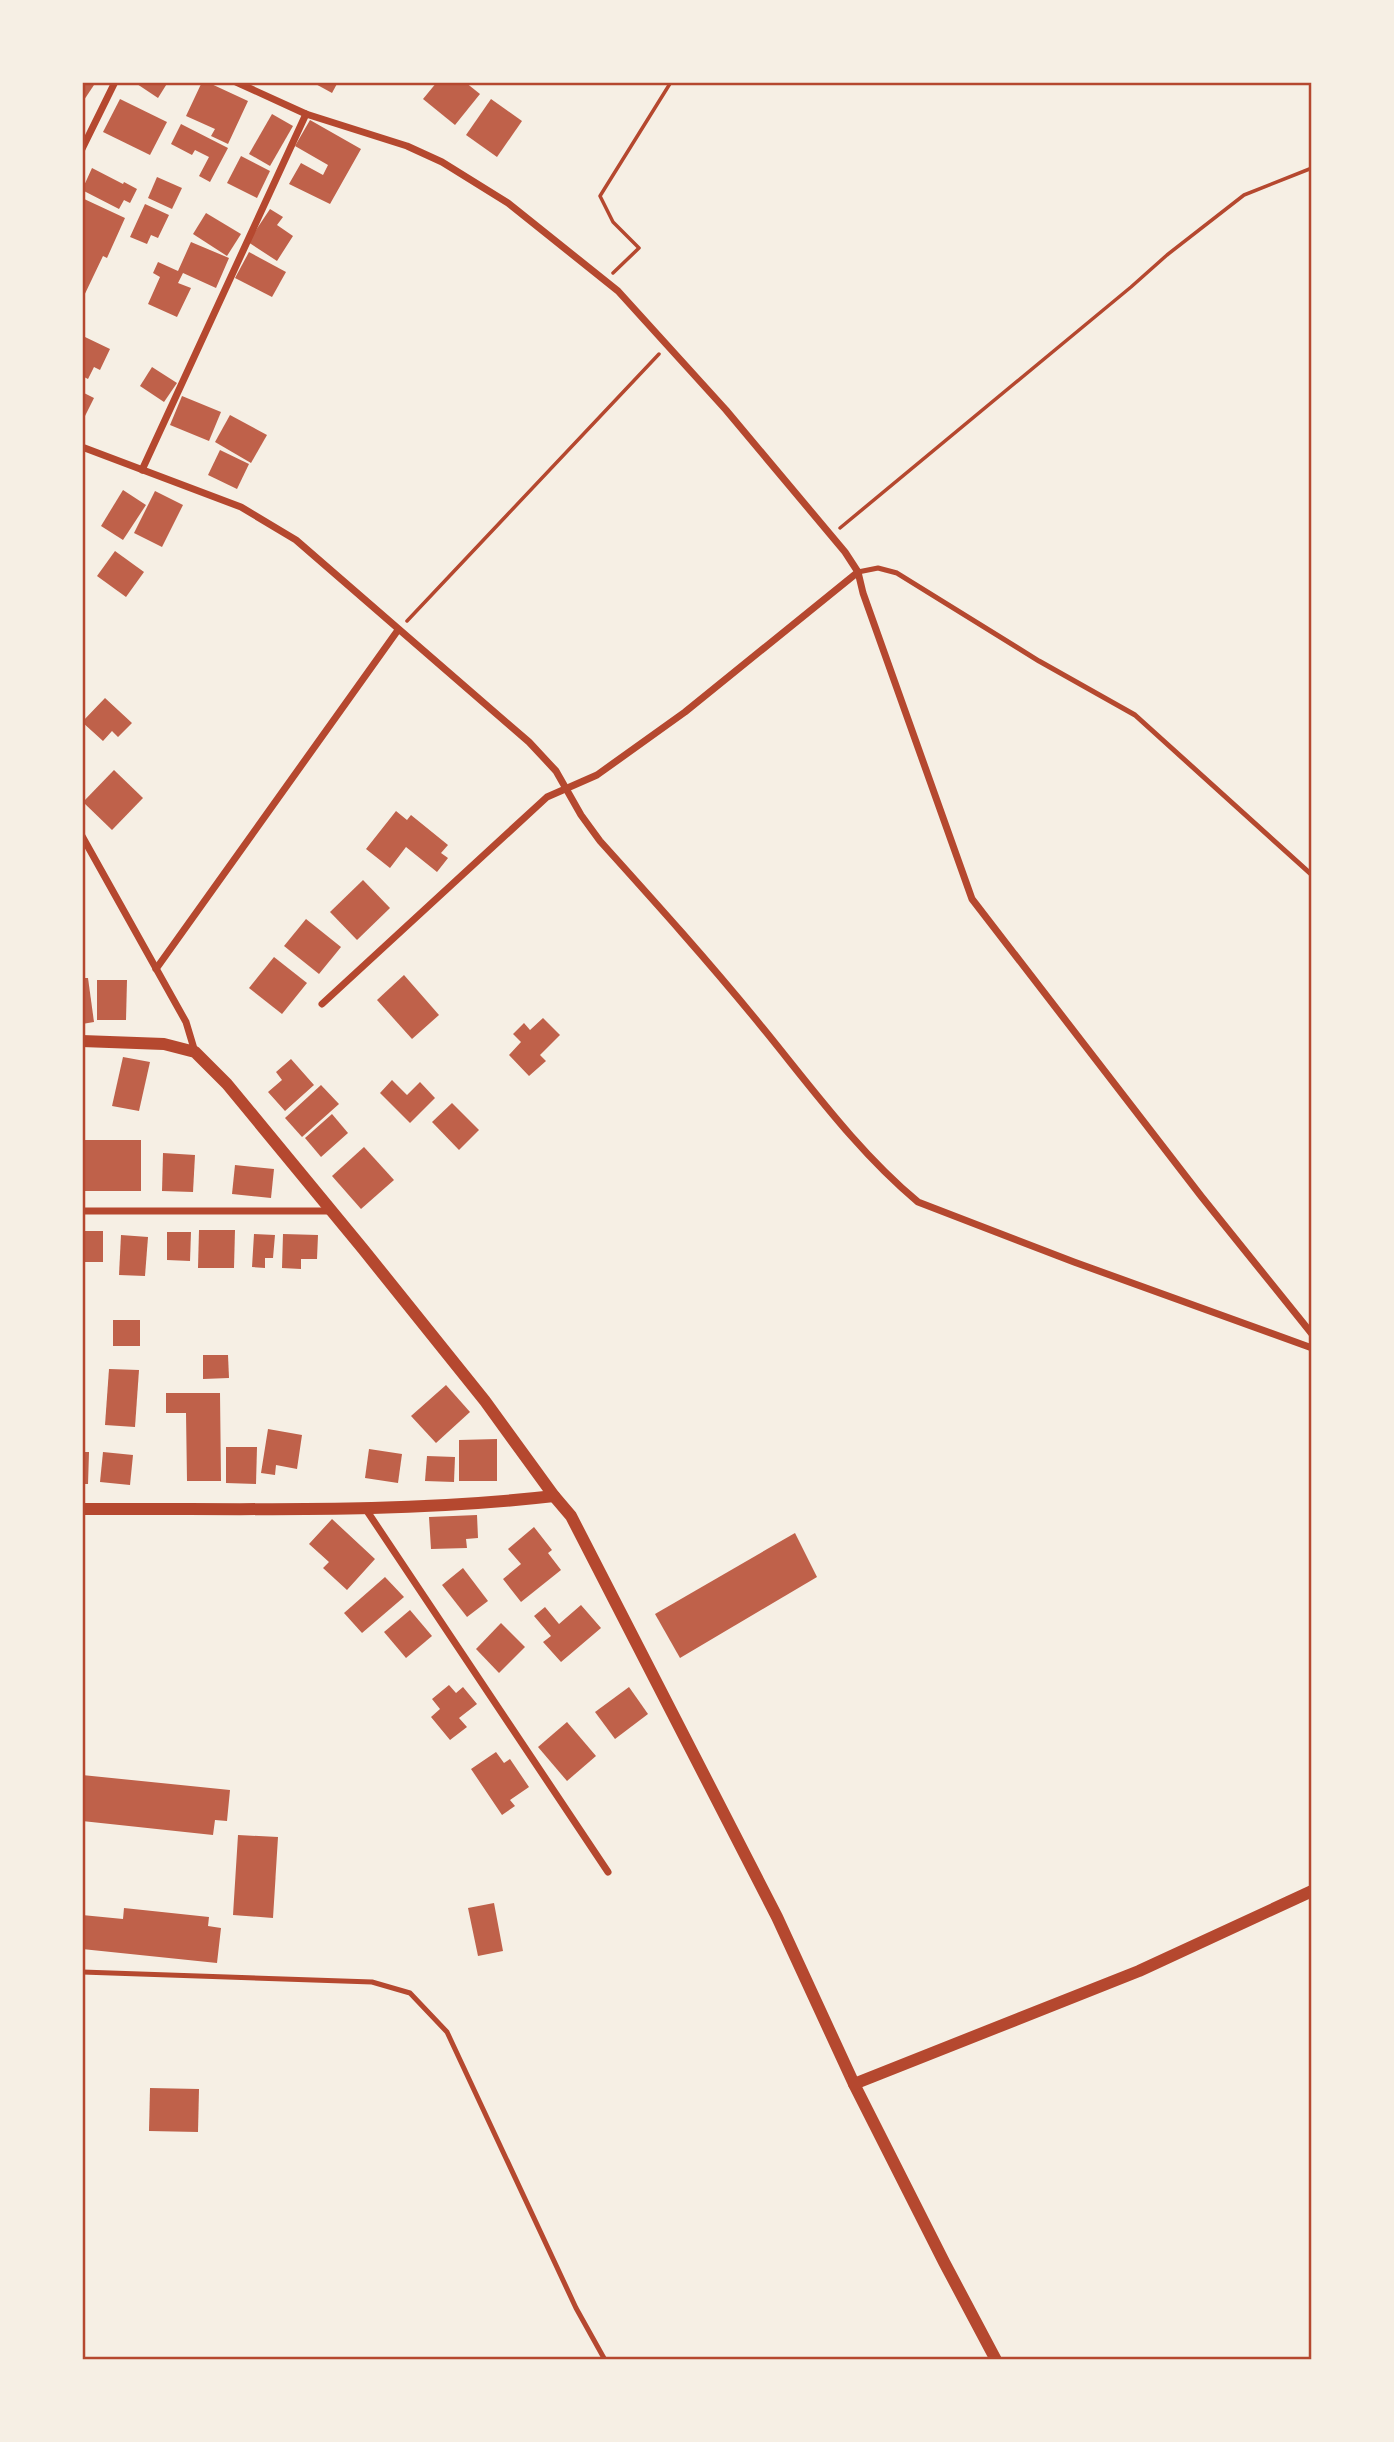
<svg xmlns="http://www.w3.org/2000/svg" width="1394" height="2442" font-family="'Roboto Condensed',sans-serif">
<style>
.building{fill:#bf614a}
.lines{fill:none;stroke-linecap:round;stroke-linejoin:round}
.path{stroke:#b5482f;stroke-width:3.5}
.service{stroke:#b5482f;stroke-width:5}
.minor{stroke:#b5482f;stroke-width:7}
.tertiary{stroke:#b5482f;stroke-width:12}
.neatline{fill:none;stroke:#b5482f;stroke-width:2.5}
</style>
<rect width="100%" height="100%" fill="#f6efe4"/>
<g class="building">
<polygon points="82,82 96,82 82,103"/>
<polygon points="134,82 168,82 158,98"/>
<polygon points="202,82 207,82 248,101 228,144 211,136 215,129 186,116"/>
<polygon points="312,82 338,82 332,93"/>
<polygon points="437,82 465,82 480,94 455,125 423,99"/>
<polygon points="120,99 167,122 150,155 103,132"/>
<polygon points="491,99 522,121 497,157 466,135"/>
<polygon points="272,114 293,126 270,166 249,154"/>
<polygon points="310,120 361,149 330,204 289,184 301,163 323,175 328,165 295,146"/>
<polygon points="181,124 228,148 210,182 199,176 209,157 195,150 192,155 171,144"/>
<polygon points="241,156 270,171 257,198 227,183"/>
<polygon points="92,168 123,184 124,182 137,189 130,203 124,200 119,209 82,190"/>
<polygon points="157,177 182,188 172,209 148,198"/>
<polygon points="82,198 125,218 107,258 103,256 82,300"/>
<polygon points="145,204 169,215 158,238 151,235 147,244 130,237"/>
<polygon points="270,209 283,217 277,225 293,236 277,261 248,242"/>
<polygon points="206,213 241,234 227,256 193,234"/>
<polygon points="191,242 229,258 216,288 183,273 178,283 191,288 177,317 148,304 160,277 153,273 158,262 178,271"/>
<polygon points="249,252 286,272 272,297 235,278"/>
<polygon points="85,337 110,349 100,370 94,367 88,379 82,376 82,342"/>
<polygon points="152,367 177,383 164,402 140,386"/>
<polygon points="82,392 94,398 82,422"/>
<polygon points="182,396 221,412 209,441 170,425"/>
<polygon points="230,415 267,435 251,463 215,442"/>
<polygon points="220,450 249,464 237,489 208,475"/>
<polygon points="123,490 146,505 123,540 101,526"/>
<polygon points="155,491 183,505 162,547 134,533"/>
<polygon points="115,551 144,572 126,597 97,576"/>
<polygon points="105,698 132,723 118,737 112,731 103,741 82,722"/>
<polygon points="114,770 143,798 112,830 83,802"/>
<polygon points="396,811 407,820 411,815 448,845 441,853 448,858 437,872 406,847 390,868 366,849"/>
<polygon points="363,880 390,908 357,940 330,912"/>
<polygon points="306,919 341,947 319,974 284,946"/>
<polygon points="274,957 307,983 282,1014 249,988"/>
<polygon points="404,975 439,1015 412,1039 377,1000"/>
<polygon points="82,978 88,978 94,1022 82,1024"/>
<polygon points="97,980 127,980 126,1020 97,1020"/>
<polygon points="543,1018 560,1035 540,1055 546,1061 529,1076 509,1055 521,1042 513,1034 524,1023 530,1030"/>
<polygon points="123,1057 150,1062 139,1111 112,1106"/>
<polygon points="291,1059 314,1085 285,1111 268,1092 282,1080 276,1072"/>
<polygon points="392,1080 407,1095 420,1082 435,1098 410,1123 380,1093"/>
<polygon points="321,1085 339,1104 302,1137 285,1118"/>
<polygon points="452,1103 479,1130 459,1150 432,1122"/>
<polygon points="332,1114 348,1133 321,1157 305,1138"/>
<rect x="85" y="1140" width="56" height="51"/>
<polygon points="364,1147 394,1180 361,1209 332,1176"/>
<polygon points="163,1153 195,1155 193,1192 162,1191"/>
<polygon points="235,1165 274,1169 271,1198 232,1194"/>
<polygon points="199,1230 235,1230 234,1268 198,1268"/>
<rect x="82" y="1231" width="21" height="31"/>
<polygon points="167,1232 191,1232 190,1261 167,1260"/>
<polygon points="254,1234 275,1235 273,1258 265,1258 265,1268 252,1267"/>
<polygon points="283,1234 318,1235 317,1259 301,1259 301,1269 282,1268"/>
<polygon points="121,1235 148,1237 145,1276 119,1275"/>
<rect x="113" y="1320" width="27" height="26"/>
<polygon points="203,1355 228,1355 229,1378 203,1379"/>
<polygon points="109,1369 139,1370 135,1427 105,1425"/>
<polygon points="446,1385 470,1412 436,1443 411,1416"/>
<polygon points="166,1393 220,1393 221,1481 187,1481 186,1413 166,1413"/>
<polygon points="268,1429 302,1435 297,1469 276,1465 275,1475 261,1473"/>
<polygon points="497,1439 497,1481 459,1481 459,1440"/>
<polygon points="226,1447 257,1447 256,1484 226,1483"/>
<polygon points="369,1449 402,1454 398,1483 365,1478"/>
<polygon points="82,1452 89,1452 88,1484 82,1484"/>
<polygon points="103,1452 133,1455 130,1485 100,1482"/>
<polygon points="427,1456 455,1457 454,1482 425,1481"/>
<polygon points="477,1515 478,1538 466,1539 467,1548 431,1549 429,1517"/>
<polygon points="332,1519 375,1559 347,1590 323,1568 329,1562 309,1544"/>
<polygon points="534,1527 552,1550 548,1553 561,1570 521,1602 503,1579 521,1564 508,1549"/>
<polygon points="795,1533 817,1577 680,1658 655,1614"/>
<polygon points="463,1568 488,1601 467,1617 442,1585"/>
<polygon points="385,1577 404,1597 362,1633 344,1613"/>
<polygon points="581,1605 601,1628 561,1662 543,1642 551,1636 534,1616 545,1607 559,1624"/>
<polygon points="410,1610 432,1636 406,1658 384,1632"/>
<polygon points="501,1623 525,1647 499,1673 476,1649"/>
<polygon points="449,1685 456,1693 463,1687 477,1704 459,1718 467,1727 450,1740 431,1717 440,1709 432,1699"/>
<polygon points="629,1687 648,1714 615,1739 595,1712"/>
<polygon points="567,1722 596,1756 567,1781 538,1747"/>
<polygon points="496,1752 504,1763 510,1759 529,1787 510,1800 515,1806 502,1815 471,1769"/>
<polygon points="82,1775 230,1790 227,1821 215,1820 213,1835 82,1821"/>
<polygon points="238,1835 278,1837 273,1918 233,1915"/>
<polygon points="494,1903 503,1951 478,1956 468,1908"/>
<polygon points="124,1908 209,1917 208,1926 221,1928 217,1963 82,1949 82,1915 123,1919"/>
<polygon points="150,2088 199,2089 198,2132 149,2131"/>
</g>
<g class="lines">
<g class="path">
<polyline points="613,273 639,248 613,222 600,196 671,82"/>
<polyline points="840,528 1131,287 1167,255 1244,195 1312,168"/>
<polyline points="407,621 659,354"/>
</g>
<g class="service">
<polyline points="858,572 878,568 897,573 1039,661 1135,715 1312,875"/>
<polyline points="82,1972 372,1982 410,1993 447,2032 576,2308 605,2360"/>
</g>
<g class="minor">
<polyline points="236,82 306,114 407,146 442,162 508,203 618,291 726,410 845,552 858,572 863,593 972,899 1201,1196 1312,1334"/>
<polyline points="82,149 115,82"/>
<path d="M82,447l159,60 55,33 233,202 27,29 25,44 19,26c55,61 110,122 162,186 49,60 96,125 156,175l156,60 238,86"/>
<polyline points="142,470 306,114"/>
<polyline points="82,836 186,1022 195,1052"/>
<polyline points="156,969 398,630"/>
<polyline points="322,1004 547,797 597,775 685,712 858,572"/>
<polyline points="82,1211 331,1211"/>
<polyline points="365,1508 608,1872"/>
</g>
<g class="tertiary">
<polyline points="82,1041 164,1044 195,1052 227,1084 363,1249 485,1401 554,1496 571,1516 777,1917 854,2084 944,2262 996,2360"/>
<path d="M82,1509c157,-1 316,5 472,-13"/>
<polyline points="854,2084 1139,1971 1312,1891"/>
</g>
</g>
<rect width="1394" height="2442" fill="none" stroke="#f6efe4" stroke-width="168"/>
<rect x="84" y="84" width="1226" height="2274" class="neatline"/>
</svg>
